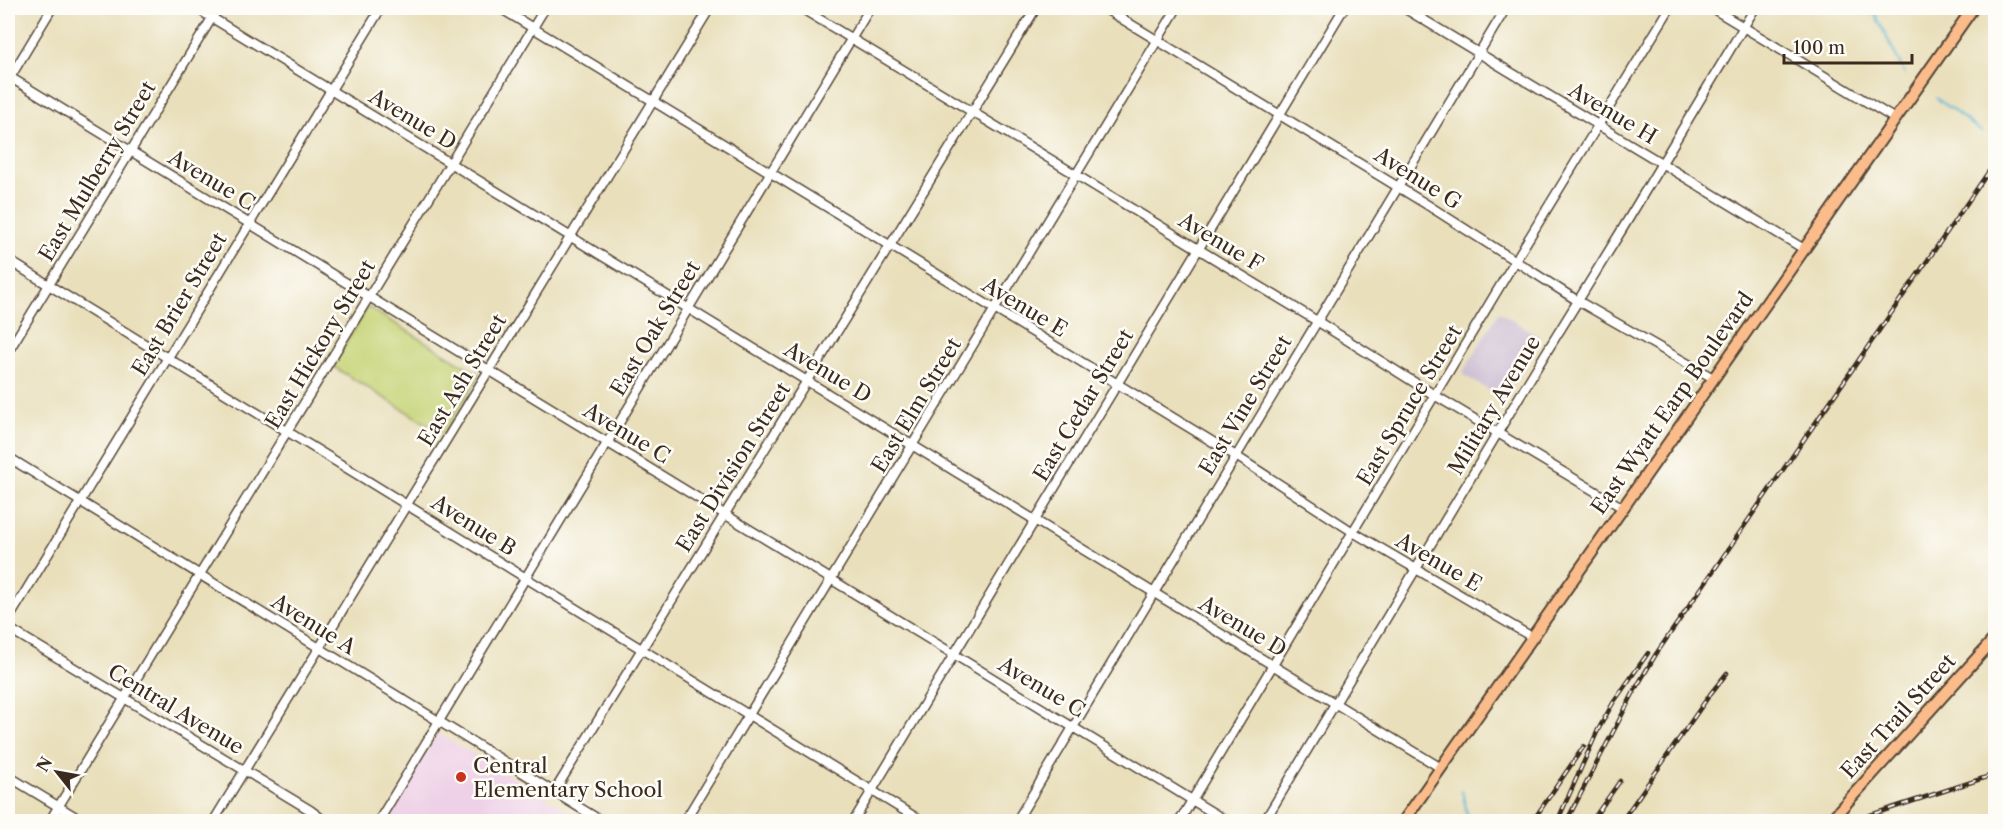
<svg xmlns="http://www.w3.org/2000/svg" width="2003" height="829" font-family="'Libre Caslon Text',serif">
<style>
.built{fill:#eed0e7}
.industrial{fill:#ccbed3}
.green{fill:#c5d374;stroke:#807e49;stroke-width:1.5}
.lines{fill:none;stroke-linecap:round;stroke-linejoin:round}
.stream{stroke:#56b4d4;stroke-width:2}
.minor-casing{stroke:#554536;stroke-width:11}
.major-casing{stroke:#554536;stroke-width:14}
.minor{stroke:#fff;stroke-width:8}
.major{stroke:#fabc8b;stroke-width:10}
.rail-casing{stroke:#3b2a1e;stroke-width:4.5}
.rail{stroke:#fdfcf7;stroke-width:2;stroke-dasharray:7;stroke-linecap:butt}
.poi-dot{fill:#c8321e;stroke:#fdfcf7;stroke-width:2}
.labels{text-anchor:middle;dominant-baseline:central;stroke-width:5;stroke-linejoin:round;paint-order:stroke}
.street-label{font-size:21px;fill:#3b2a1e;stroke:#fdfcf7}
.poi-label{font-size:21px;fill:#3b2a1e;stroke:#fdfcf7;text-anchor:start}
</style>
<rect width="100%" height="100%" fill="#fdfcf7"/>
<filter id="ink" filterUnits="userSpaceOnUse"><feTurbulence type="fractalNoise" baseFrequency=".0167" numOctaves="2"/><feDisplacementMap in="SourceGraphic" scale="12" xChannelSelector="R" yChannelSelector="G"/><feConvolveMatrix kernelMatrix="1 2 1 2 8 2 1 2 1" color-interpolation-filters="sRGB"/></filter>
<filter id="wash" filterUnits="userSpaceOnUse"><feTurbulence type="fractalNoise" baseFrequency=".008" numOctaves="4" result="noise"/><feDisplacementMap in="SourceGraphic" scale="24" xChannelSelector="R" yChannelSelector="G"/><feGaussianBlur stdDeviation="1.35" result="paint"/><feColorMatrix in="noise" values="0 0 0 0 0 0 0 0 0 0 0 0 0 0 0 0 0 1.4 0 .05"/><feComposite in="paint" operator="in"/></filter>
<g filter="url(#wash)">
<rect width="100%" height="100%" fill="#e9dfbb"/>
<polygon class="built" points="438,733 585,821 383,822"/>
<polygon class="industrial" points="1499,312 1540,337 1502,398 1462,374"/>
<polygon class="green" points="368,307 480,375 443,434 332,366"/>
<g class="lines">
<g class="stream">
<polyline points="1872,8 1905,74"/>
<polyline points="1936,98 1982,132"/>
<polyline points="1462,791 1469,822"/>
</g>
</g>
</g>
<g filter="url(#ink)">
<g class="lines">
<defs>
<g id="minor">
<polyline points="196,8 1441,768"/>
<polyline points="500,8 1236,456 1353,532 1532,637"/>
<polyline points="801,8 1317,321 1436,396 1623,508"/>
<polyline points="1104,8 1426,204 1578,301 1713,378"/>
<polyline points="1404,8 1804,249"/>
<polyline points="1712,8 1895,119"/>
<polyline points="8,76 1228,822"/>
<polyline points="8,81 52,8"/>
<polyline points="8,260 923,822"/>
<polyline points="8,352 218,8"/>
<polyline points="8,457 603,822"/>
<polyline points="8,620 381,8"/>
<polyline points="8,628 310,810 326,822"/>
<polyline points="8,776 84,822"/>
<polyline points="554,792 1036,8"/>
<polyline points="49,822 545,8"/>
<polyline points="213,822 710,8"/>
<polyline points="378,822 870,8"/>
<polyline points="684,822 1177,8"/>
<polyline points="853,822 1344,8"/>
<polyline points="1016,822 1506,8"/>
<polyline points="1179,822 1515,261 1670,8"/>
<polyline points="1264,822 1536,369 1623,228 1755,8"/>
</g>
<g id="major">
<polyline points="1403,822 1973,8"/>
<polyline points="1829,822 1996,637"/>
</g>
</defs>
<use href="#minor" class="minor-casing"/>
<use href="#major" class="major-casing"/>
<use href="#minor" class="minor"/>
<use href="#major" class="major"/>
<defs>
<g id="rail">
<polyline points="1532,822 1584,746"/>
<polyline points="1557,822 1598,730 1613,703 1648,653"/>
<polyline points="1566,822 1636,688 1656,654 1996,161"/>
<polyline points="1591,822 1620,781"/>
<polyline points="1621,822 1711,693 1727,673"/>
<polyline points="1849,822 1996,774"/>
</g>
</defs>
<use href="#rail" class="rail-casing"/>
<use href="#rail" class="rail"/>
</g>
</g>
<circle class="poi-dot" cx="461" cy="777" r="6"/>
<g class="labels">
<g class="street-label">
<text transform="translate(1613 113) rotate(31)">Avenue H</text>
<text transform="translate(413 119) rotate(31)">Avenue D</text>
<text transform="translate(97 171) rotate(-59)">East Mulberry Street</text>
<text transform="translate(1418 178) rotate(32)">Avenue G</text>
<text transform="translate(212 180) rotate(31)">Avenue C</text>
<text transform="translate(1221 242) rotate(31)">Avenue F</text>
<text transform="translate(179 304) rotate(-59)">East Brier Street</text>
<text transform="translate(1025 307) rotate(31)">Avenue E</text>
<text transform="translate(655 328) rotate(-59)">East Oak Street</text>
<text transform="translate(320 344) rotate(-59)">East Hickory Street</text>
<text transform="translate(828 372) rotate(31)">Avenue D</text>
<text transform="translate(462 380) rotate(-59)">East Ash Street</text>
<text transform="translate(1672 403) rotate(-55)">East Wyatt Earp Boulevard</text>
<text transform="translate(916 405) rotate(-59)">East Elm Street</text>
<text transform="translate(1083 405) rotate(-59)">East Cedar Street</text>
<text transform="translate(1245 405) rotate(-59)">East Vine Street</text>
<text transform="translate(1409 405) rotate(-59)">East Spruce Street</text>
<text transform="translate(1494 405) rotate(-59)">Military Avenue</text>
<text transform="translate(627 433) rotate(31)">Avenue C</text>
<text transform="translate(733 467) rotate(-58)">East Division Street</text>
<text transform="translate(474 525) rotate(32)">Avenue B</text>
<text transform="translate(1439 562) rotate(30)">Avenue E</text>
<text transform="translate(314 624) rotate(32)">Avenue A</text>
<text transform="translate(1243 626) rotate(31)">Avenue D</text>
<text transform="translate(1042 687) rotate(31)">Avenue C</text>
<text transform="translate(176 709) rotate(31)">Central Avenue</text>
<text transform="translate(1898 716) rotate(-48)">East Trail Street</text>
</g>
<g class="poi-label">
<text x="473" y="765">Central<tspan x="473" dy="24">Elementary School</tspan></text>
</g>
</g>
<rect width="2003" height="829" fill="none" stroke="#fdfcf7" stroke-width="30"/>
<g transform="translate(57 772) rotate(301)" stroke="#fdfcf7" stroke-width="4.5" paint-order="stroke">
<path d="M0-4.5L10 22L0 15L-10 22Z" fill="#3b2a1e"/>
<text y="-9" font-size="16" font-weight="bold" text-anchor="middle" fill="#3b2a1e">N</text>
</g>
<path d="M1784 54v9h128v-9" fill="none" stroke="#3b2a1e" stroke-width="3"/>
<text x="1793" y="54" font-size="18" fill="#3b2a1e" stroke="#fdfcf7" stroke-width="4.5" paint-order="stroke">100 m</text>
</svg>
